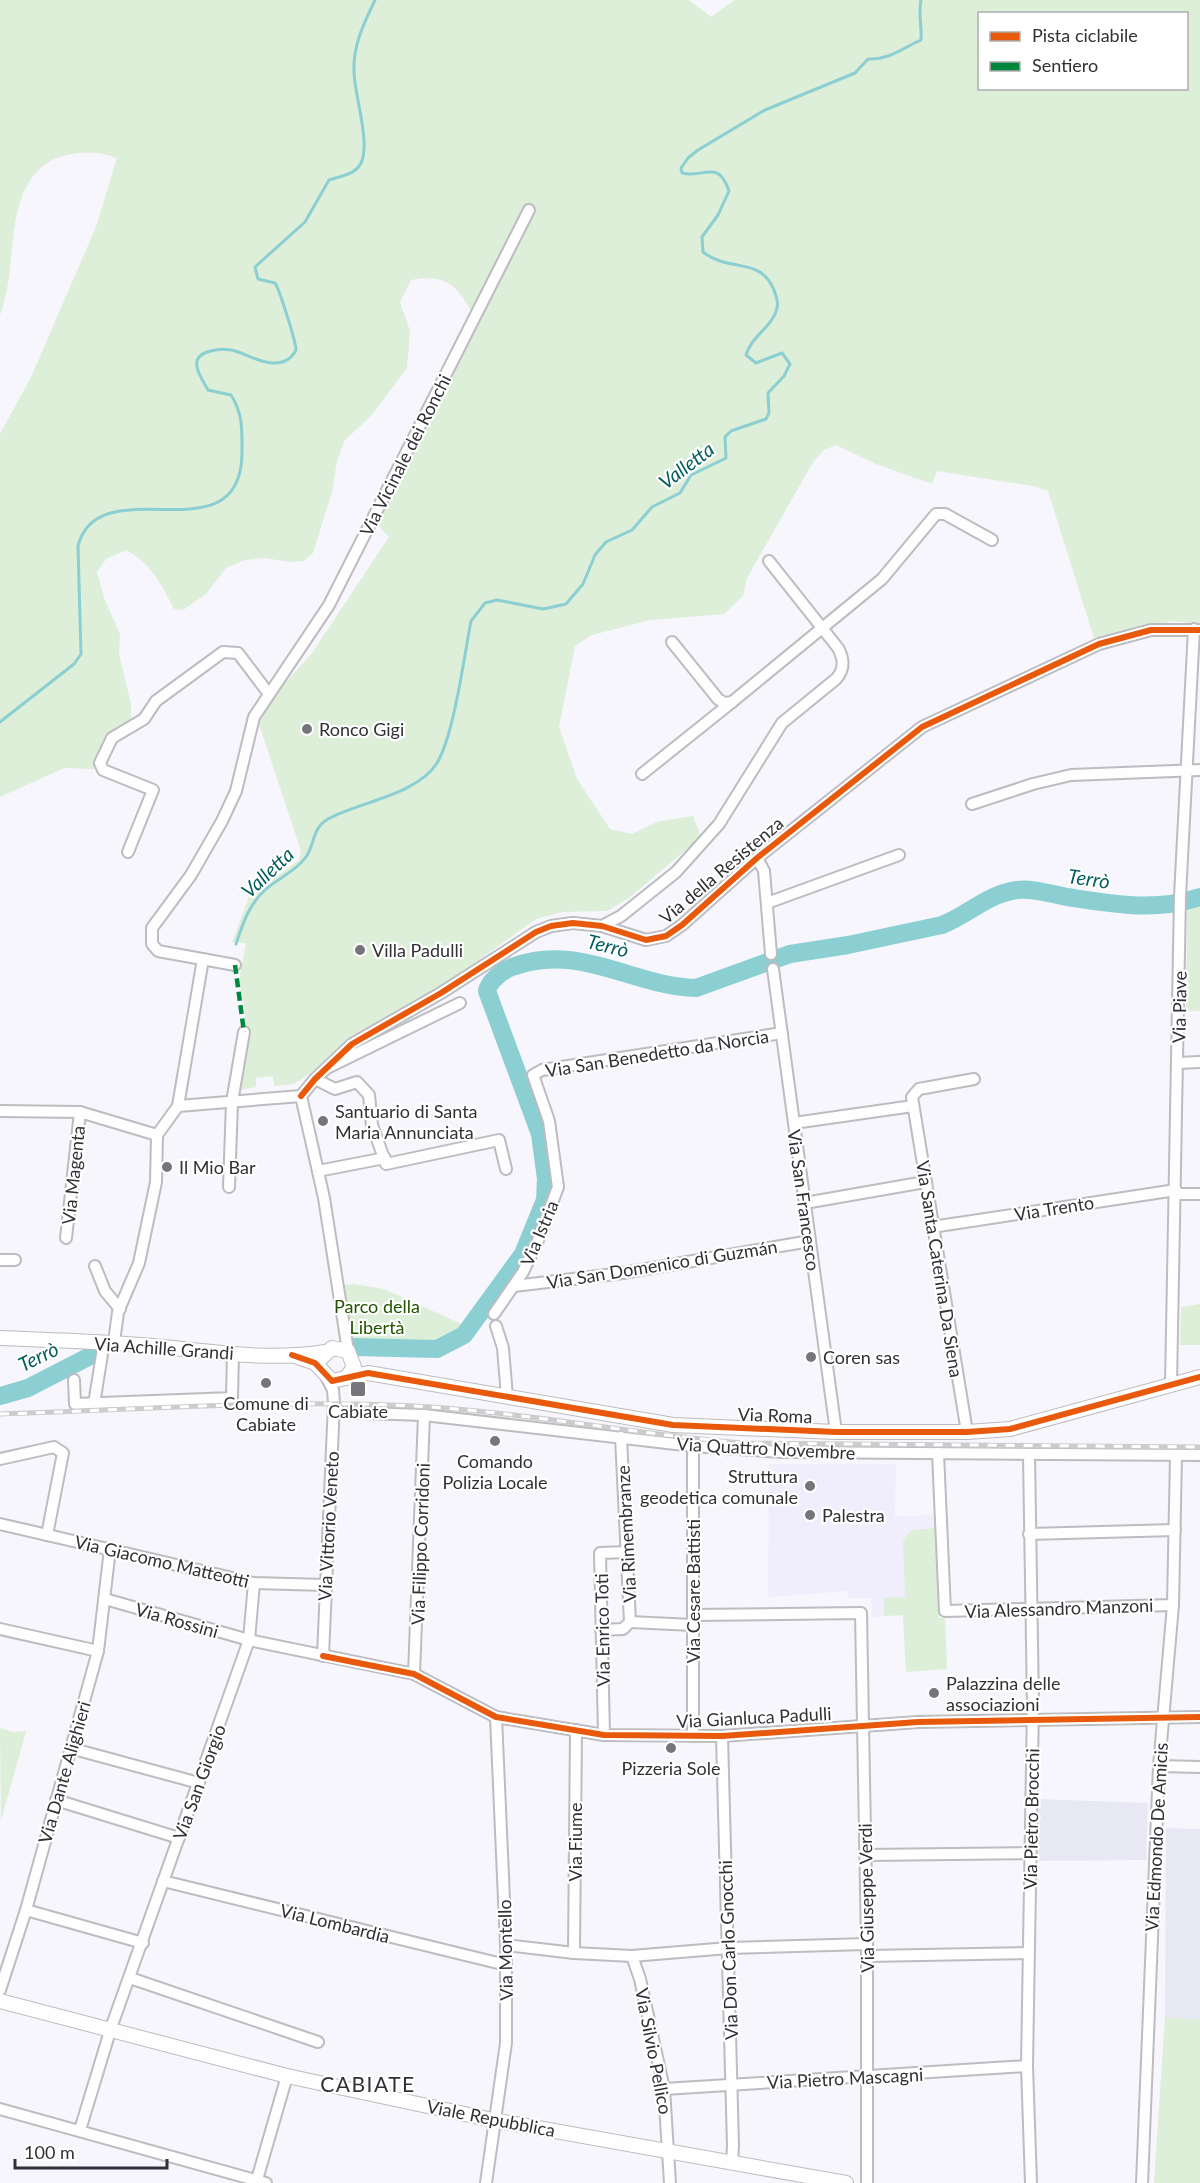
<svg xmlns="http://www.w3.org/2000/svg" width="1200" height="2183" font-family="Lato,sans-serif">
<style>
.built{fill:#e8e8f5}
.education{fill:#f0eefd}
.green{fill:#ddeed9;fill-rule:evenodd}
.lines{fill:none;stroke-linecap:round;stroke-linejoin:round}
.stream{stroke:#8ccfd2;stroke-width:3}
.river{stroke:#8ccfd2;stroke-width:18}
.street-casing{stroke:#bcbcc1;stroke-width:14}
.secondary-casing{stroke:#bcbcc1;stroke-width:16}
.street{stroke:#fefeff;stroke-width:10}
.secondary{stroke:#fefeff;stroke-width:14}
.rail-casing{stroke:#cccccd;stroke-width:5}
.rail{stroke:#fff;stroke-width:3;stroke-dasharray:9;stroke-linecap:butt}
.quiet{stroke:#00873e;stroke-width:4.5;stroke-dasharray:9 4.5;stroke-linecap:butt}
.cycleway-casing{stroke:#fff;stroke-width:10}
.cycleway{stroke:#e8590c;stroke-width:6}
.poi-dot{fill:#76757b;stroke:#fff;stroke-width:2}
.labels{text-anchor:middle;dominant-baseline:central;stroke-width:4.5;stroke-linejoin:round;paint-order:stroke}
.street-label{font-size:18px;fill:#313035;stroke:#fff}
.poi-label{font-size:18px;fill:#313035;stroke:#fff;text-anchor:start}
.park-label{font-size:18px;fill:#215400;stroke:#fff}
.water-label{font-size:20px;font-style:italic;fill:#045d5e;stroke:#fff}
.quarter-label{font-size:21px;letter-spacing:1.5px;fill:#313035;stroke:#fff}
</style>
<rect width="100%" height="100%" fill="#f6f6fc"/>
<g class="built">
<polygon points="1037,1799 1148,1803 1146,1860 1035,1861"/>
<polygon points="1166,1828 1200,1829 1200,2020 1165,2017"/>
</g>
<polygon class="education" points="769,1464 896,1464 895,1516 937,1515 939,1618 945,1618 912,1671 906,1672 903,1615 873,1617 871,1598 848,1598 848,1591 768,1597"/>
<g class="green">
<path d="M0,0h689l22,17 24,-17h465v624l-27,-3 -79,17 -46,-147 -15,-5 -96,-15 -5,13 -56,-20 -40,-19 -12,5 -11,12 -66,116 -4,18 -19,18 -74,6 -58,15 -17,11 -16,81 18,52 33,50 22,5 25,-12 36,-6 8,21 -72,61 -22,13 -45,1 -26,7 -105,75 -86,48 -24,24 -27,18 -20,2 -1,-10 -17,2v9l-20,4 9,-47v-34l-6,-29 7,-38 -14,-1 17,-45 50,-37 2,-9 -43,-130 21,-31 33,-37 77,-116 -12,-13c1,-27 8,-45 24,-67l71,-145c-17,-28 -26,-38 -61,-32l-11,22 10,29 -3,37 -36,48 -26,24 -8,21 -5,31 -19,61 -9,8 -11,1 -30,-4 -18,2 -19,8 -20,26 -23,16 -9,-1c-12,-24 -24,-47 -48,-59l-20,9 -9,13 7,26 16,36 -1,20 12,50v19l-32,31 -5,15 -30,-1 -64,29v-363l31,-57 65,-150 21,-69c-21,-8 -42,-7 -63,1 -54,29 -33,100 -54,156zM980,14h206v74h-206z"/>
<polygon points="1200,900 1200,1011 1186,1011 1187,904"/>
<path d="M354,1284l30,5 82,37c-29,30 -74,19 -112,18l-10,-59z"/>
<polygon points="1200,1304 1200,1345 1180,1345 1181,1307"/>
<polygon points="937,1528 939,1618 945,1618 947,1669 906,1672 903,1615 884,1616 884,1598 905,1597 903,1540 912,1530"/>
<polygon points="0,1728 13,1732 26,1731 1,1821"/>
<polygon points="1165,2017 1200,2020 1200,2183 1154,2183"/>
</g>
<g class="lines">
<g class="stream">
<path d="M0,722l74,-58 7,-10 -3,-108c21,-81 164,15 164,-94 0,-21 1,-39 -11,-57l-23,-5c-7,-13 -21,-31 -1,-38 30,-10 41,10 67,11 10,0 18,-5 22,-13 0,-8 -17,-62 -21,-67l-17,-4 -3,-12 50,-45 24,-42c12,-4 26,-5 32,-17 10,-20 -7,-69 -7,-92 -1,-26 10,-48 21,-71"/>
<path d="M236,944c7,-21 13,-40 30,-55 13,-11 30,-18 40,-32 9,-13 6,-29 22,-38 31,-17 89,-24 109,-56 17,-28 27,-106 34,-142l14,-18 12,-3 46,9 23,-5 17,-20 12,-29 11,-13 26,-12 20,-23 28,-14 11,-18 35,-17 -1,-21 6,-6 35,-12 3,-6 -1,-20 16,-17 6,-12 -8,-11 -26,10 -10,-8c5,-19 27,-28 31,-47 2,-7 -1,-12 -3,-18 -14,-34 -44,-17 -71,-38l-1,-15 16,-22 11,-24c-11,-33 -25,-12 -47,-18l-1,-5 7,-10 10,-8 67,-40 90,-37 13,-14c21,1 33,-10 53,-19 1,-14 -3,-26 0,-40"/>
</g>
<g class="river">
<path d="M353,1347l84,2 27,-14 59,-81 22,-54 1,-21 -6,-45 -53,-143c2,-10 15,-20 25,-24 68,-25 119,19 184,21l94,-34 58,-9 94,-20c26,-10 45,-31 75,-35 16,-2 34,4 50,7 46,7 88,15 133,0"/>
<polyline points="0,1396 28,1388 94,1354"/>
</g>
<defs>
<g id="street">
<polyline points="672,642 718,699 724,703 732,702 882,579 936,514 945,514 992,540"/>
<polyline points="642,774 732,702"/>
<polyline points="972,804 1033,784 1071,775 1200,770"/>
<polyline points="128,852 153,790 103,770 100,763 112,738 144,719 156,701 223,652 238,653 269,694"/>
<polyline points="757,858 764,871 771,954"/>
<polyline points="767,903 899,855"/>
<path d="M602,926l19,-10 55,-44 43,-48 63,-101 54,-44c9,-10 8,-20 2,-31l-69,-87"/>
<polyline points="235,965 158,951 152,944 152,928 191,875 222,821 236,791 254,717 329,605 529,210"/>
<polyline points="773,969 836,1432"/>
<polyline points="1177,1063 1200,1062"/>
<polyline points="329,1067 460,1003"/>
<polyline points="315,1079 335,1089 357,1082 369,1095 372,1125 386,1164 499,1140 506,1169"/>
<polyline points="301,1096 315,1079 352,1044 441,993 536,932 551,926 573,923 602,926 646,940 666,936 682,925 757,858 922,727 1099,644 1151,630 1200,630"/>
<polyline points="301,1096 324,1198 348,1351"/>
<polyline points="178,1106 301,1096"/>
<polyline points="0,1111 80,1112 157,1135"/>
<polyline points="794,1123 913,1106"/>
<polyline points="157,1135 178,1106 203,959"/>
<polyline points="318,1171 385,1158"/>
<polyline points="229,1187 232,1102 244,1032"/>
<polyline points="1176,1194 1200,1194"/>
<polyline points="805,1203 925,1182"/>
<polyline points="932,1227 1176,1190"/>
<polyline points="66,1238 80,1112"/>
<polyline points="0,1260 15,1260"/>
<polyline points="95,1266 105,1291 120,1309"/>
<polyline points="514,1286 623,1273 810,1241"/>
<polyline points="494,1314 523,1272 537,1243 558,1187 549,1121 533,1075 542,1070 782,1033"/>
<polyline points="496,1326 503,1348 507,1397"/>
<polyline points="114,1342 118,1312 139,1263 156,1182 157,1135"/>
<polyline points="74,1380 75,1404 232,1398 233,1353"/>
<polyline points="1171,1385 1180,896 1194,629"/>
<polyline points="94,1404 104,1342"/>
<polyline points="334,1412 424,1415 693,1446 782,1452 1200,1455"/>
<polyline points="967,1432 912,1097 919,1089 974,1079"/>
<polyline points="938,1453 945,1611 1173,1605"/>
<polyline points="1029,1455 1033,1705 1027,2066 1031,2183"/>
<polyline points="0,1459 54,1447 63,1453 47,1535"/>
<polyline points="0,1524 254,1583 325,1585"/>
<polyline points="1029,1534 1175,1530"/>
<polyline points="105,1599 249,1640 414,1674 496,1717 604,1735 722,1736 918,1722 1200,1717"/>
<polyline points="693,1615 861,1613 867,1944 867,2183"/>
<polyline points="630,1622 693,1625"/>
<polyline points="0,1629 98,1651"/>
<polyline points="601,1630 623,1629 630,1622 621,1437"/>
<polyline points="323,1656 334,1403 333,1390 327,1378"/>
<polyline points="414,1674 424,1415"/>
<polyline points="604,1735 600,1553 628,1552"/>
<polyline points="693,1736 693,1446"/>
<polyline points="722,1736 733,2146 732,2163"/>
<polyline points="70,1748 199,1783"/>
<polyline points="1159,1766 1200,1767"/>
<polyline points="56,1800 179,1838"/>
<polyline points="866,1855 1030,1853"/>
<polyline points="163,1881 506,1965"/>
<polyline points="26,1910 143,1943"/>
<polyline points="506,1945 574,1953 632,1956 728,1948 867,1944"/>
<polyline points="574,1953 576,1730"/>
<polyline points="632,1956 640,1979 664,2089 670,2183"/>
<polyline points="867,1956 1028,1953"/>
<polyline points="130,1978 318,2042"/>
<polyline points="0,1990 26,1910 98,1651 110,1549"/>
<polyline points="664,2089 1027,2066"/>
<polyline points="0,2109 266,2183"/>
<polyline points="80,2130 111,2028 249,1640 254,1583"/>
<polyline points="256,2183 287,2076"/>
<polyline points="486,2183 506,2043 506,1945 496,1717"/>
<polyline points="1142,2183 1159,1766 1173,1605 1176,1455"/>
</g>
<g id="secondary">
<path d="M0,1338c47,2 95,3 142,7 60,5 124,17 183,7"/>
<polyline points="292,1355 315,1363 332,1381 368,1373 673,1425 836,1432 967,1432 1010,1429 1200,1377"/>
<polyline points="321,1358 332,1348 348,1351 354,1367 346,1378"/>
<polyline points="0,2001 287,2076 493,2120 846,2183"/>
</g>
</defs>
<use href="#street" class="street-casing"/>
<use href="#secondary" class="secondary-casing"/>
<use href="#street" class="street"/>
<use href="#secondary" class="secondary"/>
<defs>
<path id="rail" d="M0,1414c137,-4 276,-15 414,-8 110,6 219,28 329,37l457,4"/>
</defs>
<use href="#rail" class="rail-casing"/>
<use href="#rail" class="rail"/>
<polyline class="quiet" points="235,965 244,1032"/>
<defs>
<g id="cycleway">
<polyline points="301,1096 315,1079 352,1044 441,993 536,932 551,926 573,923 602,926 646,940 666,936 682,925 757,858 922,727 1099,644 1151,630 1200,630"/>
<polyline points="292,1355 315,1363 332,1381 368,1373 673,1425 836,1432 967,1432 1010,1429 1200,1377"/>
<polyline points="323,1656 414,1674 496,1717 604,1735 722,1736 918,1722 1200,1717"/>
</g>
</defs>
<use href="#cycleway" class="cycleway-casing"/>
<use href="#cycleway" class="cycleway"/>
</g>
<g class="poi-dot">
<circle cx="307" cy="729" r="6"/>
<circle cx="360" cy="950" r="6"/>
<circle cx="323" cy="1121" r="6"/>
<circle cx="167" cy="1167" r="6"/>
<circle cx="811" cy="1357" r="6"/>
<circle cx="266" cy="1383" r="6"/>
<rect x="350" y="1381" width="16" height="16" rx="3"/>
<circle cx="495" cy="1441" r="6"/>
<circle cx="810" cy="1486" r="6"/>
<circle cx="810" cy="1515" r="6"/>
<circle cx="934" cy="1693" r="6"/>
<circle cx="671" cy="1748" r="6"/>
</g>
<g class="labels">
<g class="street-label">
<text transform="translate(405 455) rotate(-63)">Via Vicinale dei Ronchi</text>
<text transform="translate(721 870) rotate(-40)">Via della Resistenza</text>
<text transform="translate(1179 1007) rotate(-89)">Via Piave</text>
<text transform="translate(657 1053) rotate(-9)">Via San Benedetto da Norcia</text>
<text transform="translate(73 1175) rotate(-84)">Via Magenta</text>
<text transform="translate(804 1200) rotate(82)">Via San Francesco</text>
<text transform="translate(1054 1208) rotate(-9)">Via Trento</text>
<text transform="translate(539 1233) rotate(-67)">Via Istria</text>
<text transform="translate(662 1264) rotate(-9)">Via San Domenico di Guzmán</text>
<text transform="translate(940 1269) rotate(81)">Via Santa Caterina Da Siena</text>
<text transform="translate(164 1348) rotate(4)">Via Achille Grandi</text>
<text transform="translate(775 1415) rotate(2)">Via Roma</text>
<text transform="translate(766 1448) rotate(3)">Via Quattro Novembre</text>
<text transform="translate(328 1526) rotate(-87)">Via Vittorio Veneto</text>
<text transform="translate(626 1534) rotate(-93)">Via Rimembranze</text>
<text transform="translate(420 1544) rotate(-88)">Via Filippo Corridoni</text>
<text transform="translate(162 1561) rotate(13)">Via Giacomo Matteotti</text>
<text transform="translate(693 1591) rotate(-90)">Via Cesare Battisti</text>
<text transform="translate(1059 1608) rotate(-2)">Via Alessandro Manzoni</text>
<text transform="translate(177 1620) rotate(16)">Via Rossini</text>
<text transform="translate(602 1630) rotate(-91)">Via Enrico Toti</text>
<text transform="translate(754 1717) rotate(-3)">Via Gianluca Padulli</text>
<text transform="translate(64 1772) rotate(-74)">Via Dante Alighieri</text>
<text transform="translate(199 1782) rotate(-70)">Via San Giorgio</text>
<text transform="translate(1031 1819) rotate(-89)">Via Pietro Brocchi</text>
<text transform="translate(1156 1837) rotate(-87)">Via Edmondo De Amicis</text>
<text transform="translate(575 1842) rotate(-90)">Via Fiume</text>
<text transform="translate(866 1898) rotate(-91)">Via Giuseppe Verdi</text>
<text transform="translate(335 1923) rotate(14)">Via Lombardia</text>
<text transform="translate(505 1950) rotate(-91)">Via Montello</text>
<text transform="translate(728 1950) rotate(-92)">Via Don Carlo Gnocchi</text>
<text transform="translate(654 2051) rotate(79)">Via Silvio Pellico</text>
<text transform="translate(845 2078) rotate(-3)">Via Pietro Mascagni</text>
<text transform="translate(491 2118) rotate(11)">Viale Repubblica</text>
</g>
<g class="poi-label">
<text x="319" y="729">Ronco Gigi</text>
<text x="372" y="950">Villa Padulli</text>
<text x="335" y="1111">Santuario di Santa<tspan x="335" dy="21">Maria Annunciata</tspan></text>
<text x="179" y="1167">Il Mio Bar</text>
<text x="823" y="1357">Coren sas</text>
<text x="266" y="1403" text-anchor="middle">Comune di<tspan x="266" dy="21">Cabiate</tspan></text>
<text x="358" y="1411" text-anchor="middle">Cabiate</text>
<text x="495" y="1461" text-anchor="middle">Comando<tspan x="495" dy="21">Polizia Locale</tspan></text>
<text x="798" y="1476" text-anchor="end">Struttura<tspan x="798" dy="21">geodetica comunale</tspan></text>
<text x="822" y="1515">Palestra</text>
<text x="946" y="1683">Palazzina delle<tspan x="946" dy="21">associazioni</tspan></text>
<text x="671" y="1768" text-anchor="middle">Pizzeria Sole</text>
</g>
<g class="park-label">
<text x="377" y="1306">Parco della<tspan x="377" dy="21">Libertà</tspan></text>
</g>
<g class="water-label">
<text transform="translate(686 465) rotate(-37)">Valletta</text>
<text transform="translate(267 872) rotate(-43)">Valletta</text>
<text transform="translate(1089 878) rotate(8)">Terrò</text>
<text transform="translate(608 945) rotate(14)">Terrò</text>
<text transform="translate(38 1356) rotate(-26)">Terrò</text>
</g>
<g class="quarter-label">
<text x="368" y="2083">CABIATE</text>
</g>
</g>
<rect x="978" y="12" width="210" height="78" fill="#ffffff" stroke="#adacae" stroke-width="1.5"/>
<rect x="990" y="32" width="30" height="9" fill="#e8590c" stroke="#adacae" stroke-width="1.5"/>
<text x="1032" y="42" font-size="18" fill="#313035">Pista ciclabile</text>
<rect x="990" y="62" width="30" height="9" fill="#00873e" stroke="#adacae" stroke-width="1.5"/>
<text x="1032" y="72" font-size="18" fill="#313035">Sentiero</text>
<path d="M15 2159v9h152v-9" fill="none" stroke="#313035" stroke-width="3"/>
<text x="24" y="2159" font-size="18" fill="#313035" stroke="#ffffff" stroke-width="4.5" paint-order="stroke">100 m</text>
</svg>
